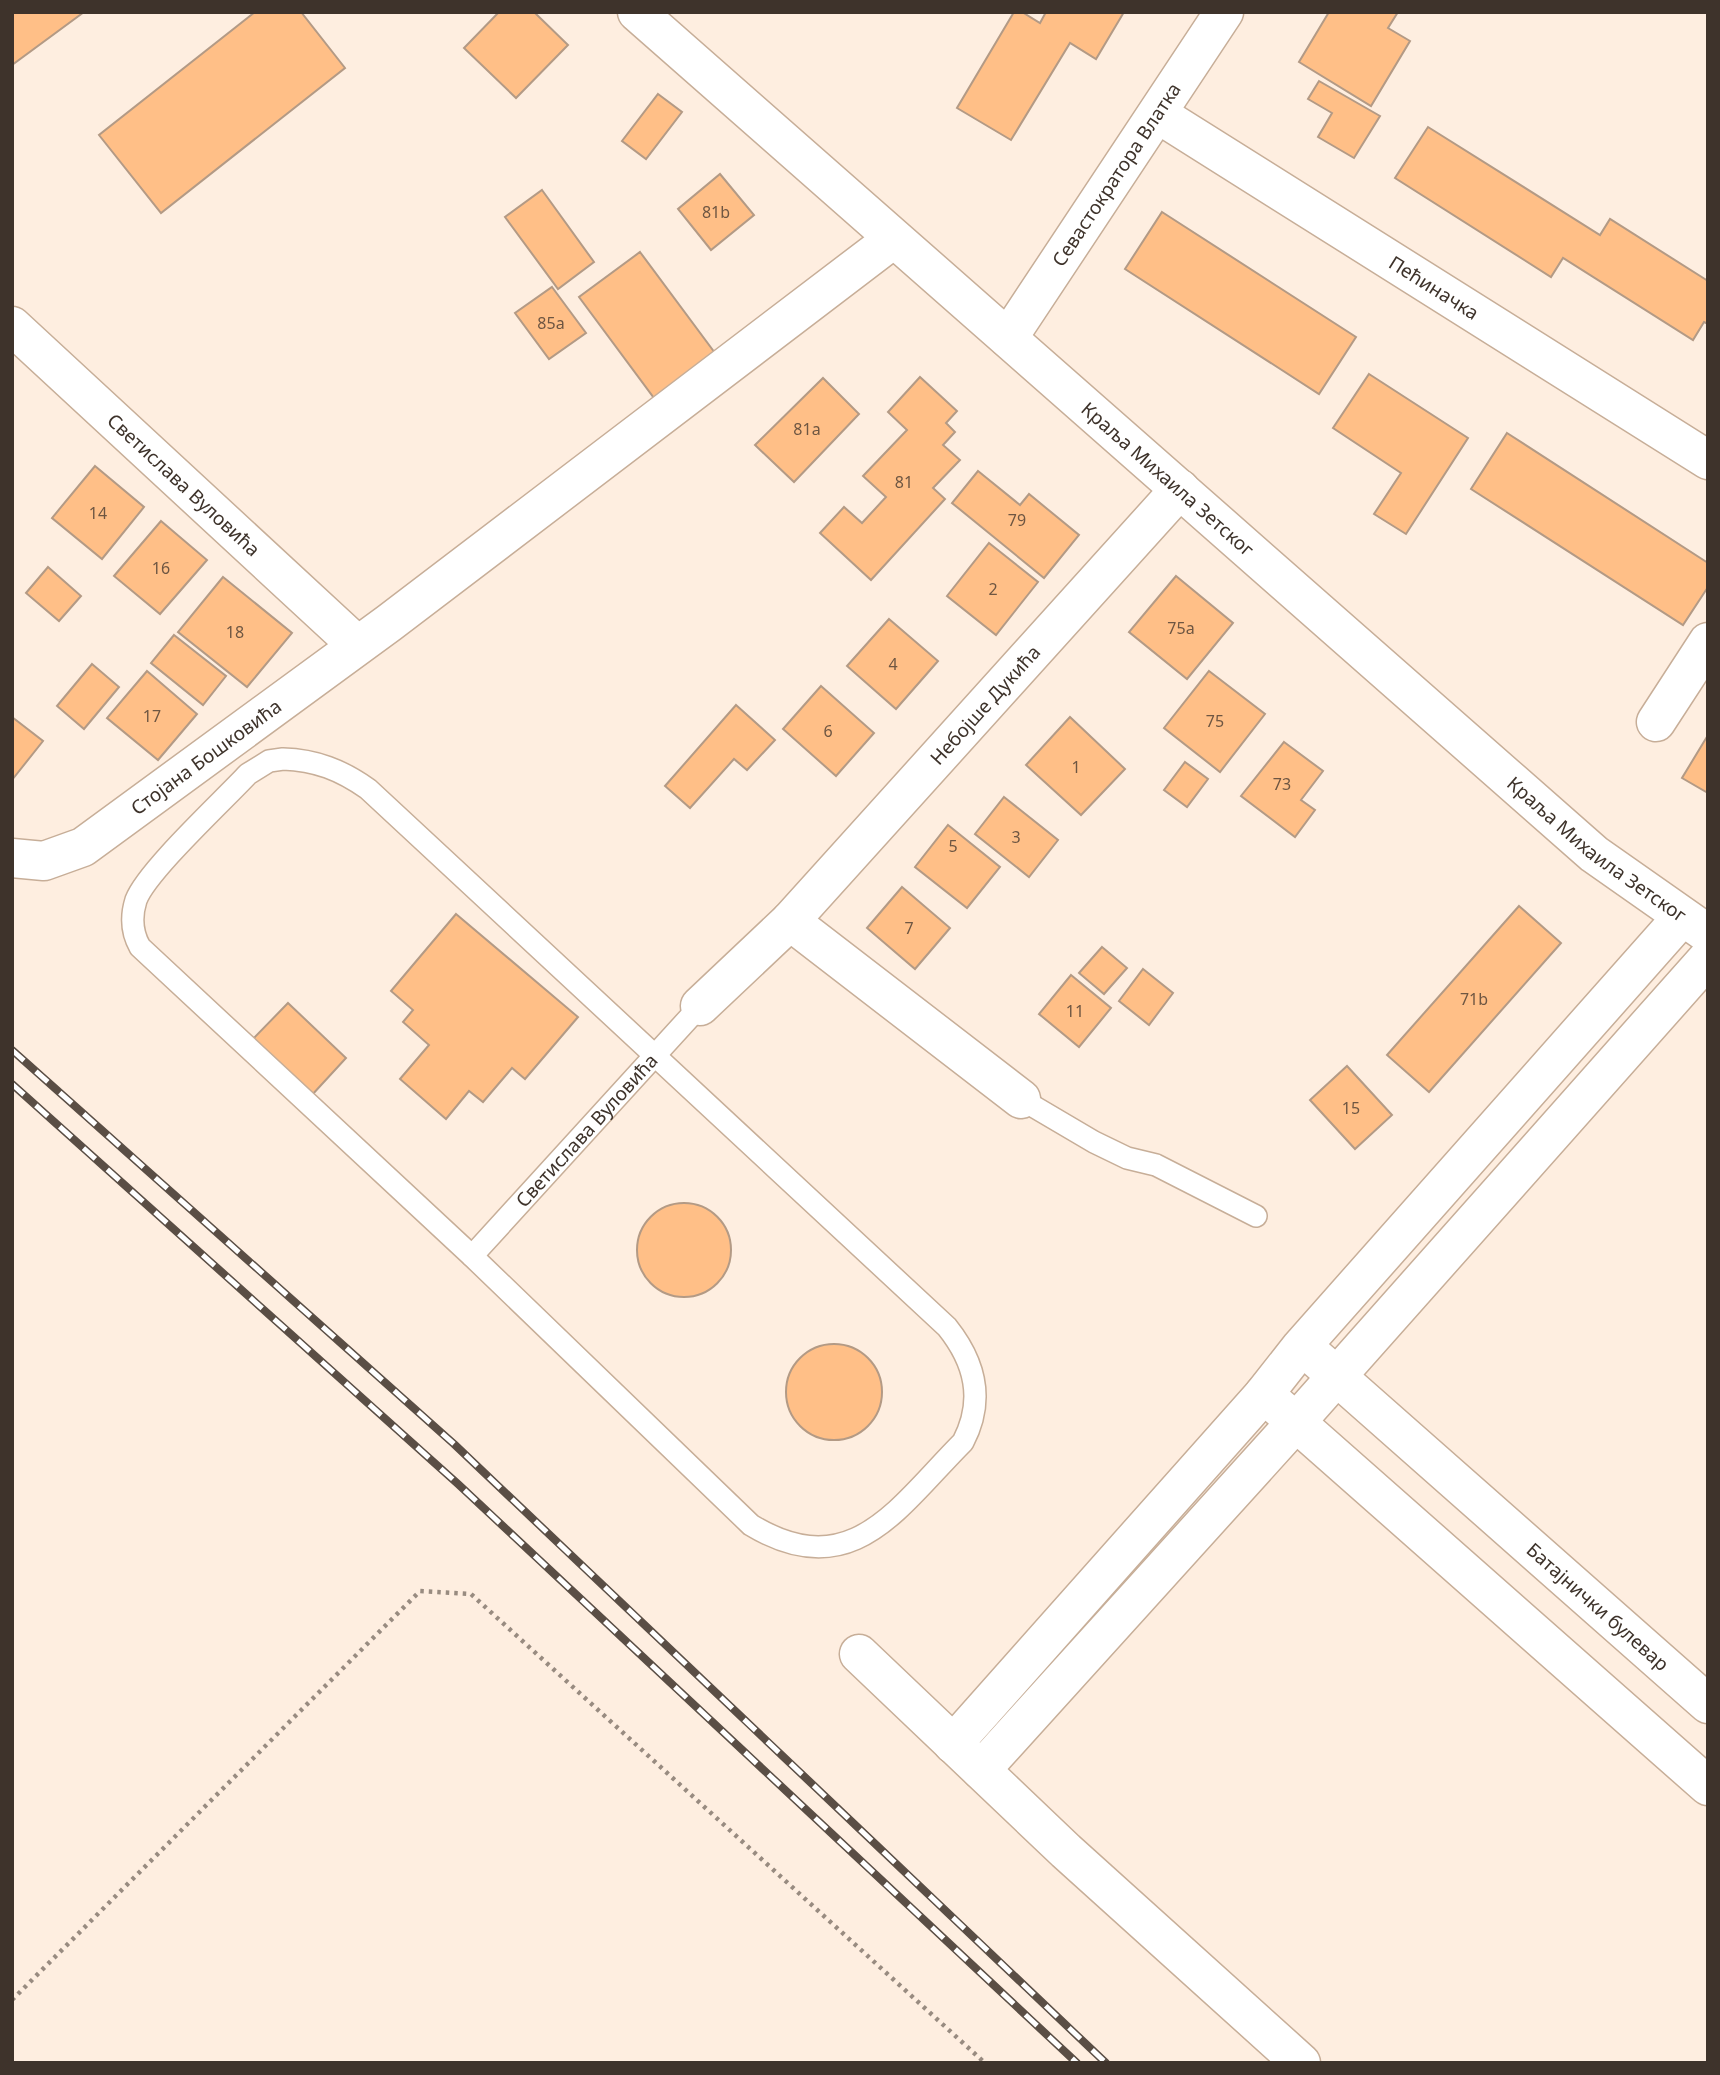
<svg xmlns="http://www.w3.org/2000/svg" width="1720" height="2075" font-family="'Noto Sans',sans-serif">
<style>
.building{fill:#ffbf87;stroke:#b39a85;stroke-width:2}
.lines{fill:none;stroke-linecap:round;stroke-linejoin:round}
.lane-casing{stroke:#c7ae98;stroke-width:24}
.street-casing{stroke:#c7ae98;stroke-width:41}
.secondary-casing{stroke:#c7ae98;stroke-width:41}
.path{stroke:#988b80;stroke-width:4.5;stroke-dasharray:3.5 5;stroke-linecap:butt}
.lane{stroke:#fff;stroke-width:21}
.street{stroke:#fff;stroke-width:38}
.secondary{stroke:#fff;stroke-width:38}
.rail-casing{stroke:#5a4e45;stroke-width:8}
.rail{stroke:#fff;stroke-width:5;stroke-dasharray:16;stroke-linecap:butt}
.labels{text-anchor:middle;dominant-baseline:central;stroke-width:6;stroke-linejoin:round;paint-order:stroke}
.number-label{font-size:16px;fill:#6e5642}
.street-label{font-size:19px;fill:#3e332b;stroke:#fff}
</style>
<rect width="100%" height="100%" fill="#feeee0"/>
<g class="building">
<polygon points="12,12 84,12 12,65"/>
<polygon points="255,12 301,12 345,68 161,213 99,135"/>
<polygon points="499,12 534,12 568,45 516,98 464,48"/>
<polygon points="1014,12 1022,12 1040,23 1046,12 1124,12 1096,59 1070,43 1011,140 957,108"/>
<polygon points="1329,12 1398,12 1388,28 1410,41 1371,106 1299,62"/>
<polygon points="1319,81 1380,116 1354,158 1318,137 1332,113 1308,99"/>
<polygon points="658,94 682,112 646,159 622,141"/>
<polygon points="1428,127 1600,235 1610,219 1708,281 1708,324 1704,322 1693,340 1563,258 1551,277 1395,178"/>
<polygon points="720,174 754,215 711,250 678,209"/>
<polygon points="542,190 594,262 558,289 505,217"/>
<polygon points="1162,212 1356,337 1319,394 1125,269"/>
<polygon points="640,252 715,353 654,398 579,297"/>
<polygon points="552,287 586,333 549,359 515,313"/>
<polygon points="1369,374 1468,438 1406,534 1374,514 1401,473 1333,428"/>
<polygon points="920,377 957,411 946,423 955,432 943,445 960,460 933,488 945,499 871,580 820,533 844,507 862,523 886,497 863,476 907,430 888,412"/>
<polygon points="823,378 859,414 794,482 755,445"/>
<polygon points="1507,433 1708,563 1708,587 1683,625 1471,489"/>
<polygon points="95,466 144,507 102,559 52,518"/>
<polygon points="978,471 1020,505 1029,494 1079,535 1044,578 952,503"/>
<polygon points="161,521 207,560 160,614 114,576"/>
<polygon points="989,543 1038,582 996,635 947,596"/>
<polygon points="48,567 81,596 59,621 26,593"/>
<polygon points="1176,576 1233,623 1187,679 1129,632"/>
<polygon points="223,577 292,633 247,687 178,632"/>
<polygon points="889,619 938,661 896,709 847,666"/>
<polygon points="174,635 226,676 203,705 151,663"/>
<polygon points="92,664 119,687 84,729 57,706"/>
<polygon points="147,671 197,714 158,760 107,718"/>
<polygon points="1209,671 1265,714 1220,772 1164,728"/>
<polygon points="821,686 874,733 836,776 783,729"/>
<polygon points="736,705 775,740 747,770 734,759 690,808 665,786"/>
<polygon points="12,717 43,741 12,780"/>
<polygon points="1070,717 1125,769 1081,815 1026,765"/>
<polygon points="1708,735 1708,793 1682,778"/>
<polygon points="1284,742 1323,771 1301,800 1315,810 1295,837 1241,796"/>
<polygon points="1185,762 1208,779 1187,807 1164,790"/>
<polygon points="1004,797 1058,840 1029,877 975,834"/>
<polygon points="948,825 1000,867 967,908 915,867"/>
<polygon points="902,887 950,928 915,969 867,928"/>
<polygon points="1519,906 1561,943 1429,1092 1387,1055"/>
<polygon points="456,914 578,1017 525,1079 512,1068 483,1102 469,1091 446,1119 400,1079 429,1045 403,1022 413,1010 391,991"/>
<polygon points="1102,947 1127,968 1104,994 1079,973"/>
<polygon points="1143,969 1173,993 1149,1025 1119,1001"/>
<polygon points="1071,975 1111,1008 1079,1047 1039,1014"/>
<polygon points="288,1003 346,1058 311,1096 251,1041"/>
<polygon points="1347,1066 1392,1115 1355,1149 1310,1100"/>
<circle cx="684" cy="1250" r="47"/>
<circle cx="834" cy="1392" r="48"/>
</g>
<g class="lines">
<defs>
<g id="lane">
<path d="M283,759c33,1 58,11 85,30l579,538c28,35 38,73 16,115 -65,65 -111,144 -212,83l-279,-269 -332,-309c-8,-14 -9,-31 -4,-47 11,-29 87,-99 112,-126l21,-13z"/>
<polyline points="1021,1099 1094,1142 1127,1158 1156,1165 1256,1216"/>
<path id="s1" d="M472,1256l228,-250"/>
</g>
<g id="street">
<path id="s2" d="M1158,114l550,346"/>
<path id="s3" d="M12,326l345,319"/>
<path id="s4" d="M1008,338l216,-326"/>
<polyline points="1656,722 1708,642"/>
<path id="s5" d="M12,858l32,3 39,-14 306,-224 503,-383"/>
<polyline points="790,921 1021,1099"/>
<path id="s6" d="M700,1006l90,-85 390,-432"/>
<polyline points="859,1654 1066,1851 1301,2063"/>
<polyline points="953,1744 1264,1394"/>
<polyline points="981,1770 1297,1421"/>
</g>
<g id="secondary">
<path id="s7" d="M637,12l957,842 114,80"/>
<polyline points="1682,917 1301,1347 1264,1394 1708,1786"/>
<path id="s8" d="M1316,1358l392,346"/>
<polyline points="1297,1421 1708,958"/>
</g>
</defs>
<use href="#lane" class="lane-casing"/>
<use href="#street" class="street-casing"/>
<use href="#secondary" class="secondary-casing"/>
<polyline class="path" points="12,2000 420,1591 471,1594 985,2063"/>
<use href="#lane" class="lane"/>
<use href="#street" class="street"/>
<use href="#secondary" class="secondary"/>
<defs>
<g id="rail">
<polyline points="12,1050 454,1444 1106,2063"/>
<polyline points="12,1084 458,1484 1077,2063"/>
</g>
</defs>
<use href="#rail" class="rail-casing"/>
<use href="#rail" class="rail"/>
</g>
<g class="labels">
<g class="number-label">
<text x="716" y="212">81b</text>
<text x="551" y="323">85a</text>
<text x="807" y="429">81a</text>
<text x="904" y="482">81</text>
<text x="98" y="513">14</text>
<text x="1017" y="520">79</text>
<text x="161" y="568">16</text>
<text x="993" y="589">2</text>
<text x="1181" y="628">75a</text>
<text x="235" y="632">18</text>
<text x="893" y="664">4</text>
<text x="152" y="716">17</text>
<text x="1215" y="721">75</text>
<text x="828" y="731">6</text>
<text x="1076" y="767">1</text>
<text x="1282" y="784">73</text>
<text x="1016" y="837">3</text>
<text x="953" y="846">5</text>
<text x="909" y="928">7</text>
<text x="1474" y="999">71b</text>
<text x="1075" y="1011">11</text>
<text x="1351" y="1108">15</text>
</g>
<g class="street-label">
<text stroke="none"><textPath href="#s4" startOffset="196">Севастократора Влатка</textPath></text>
<text stroke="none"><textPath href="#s2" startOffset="326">Пећиначка</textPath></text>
<text stroke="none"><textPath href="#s7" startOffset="707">Краља Михаила Зетског</textPath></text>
<text stroke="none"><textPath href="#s3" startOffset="234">Светислава Вуловића</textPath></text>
<text stroke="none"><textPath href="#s6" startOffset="415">Небојше Дукића</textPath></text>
<text stroke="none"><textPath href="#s5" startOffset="226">Стојана Бошковића</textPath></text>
<text stroke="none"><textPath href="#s7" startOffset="1274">Краља Михаила Зетског</textPath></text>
<text stroke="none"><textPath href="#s1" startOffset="170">Светислава Вуловића</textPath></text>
<text stroke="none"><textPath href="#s8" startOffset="376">Батајнички булевар</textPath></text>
</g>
</g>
<rect width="1720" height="2075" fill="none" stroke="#3e332b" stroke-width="28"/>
</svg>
